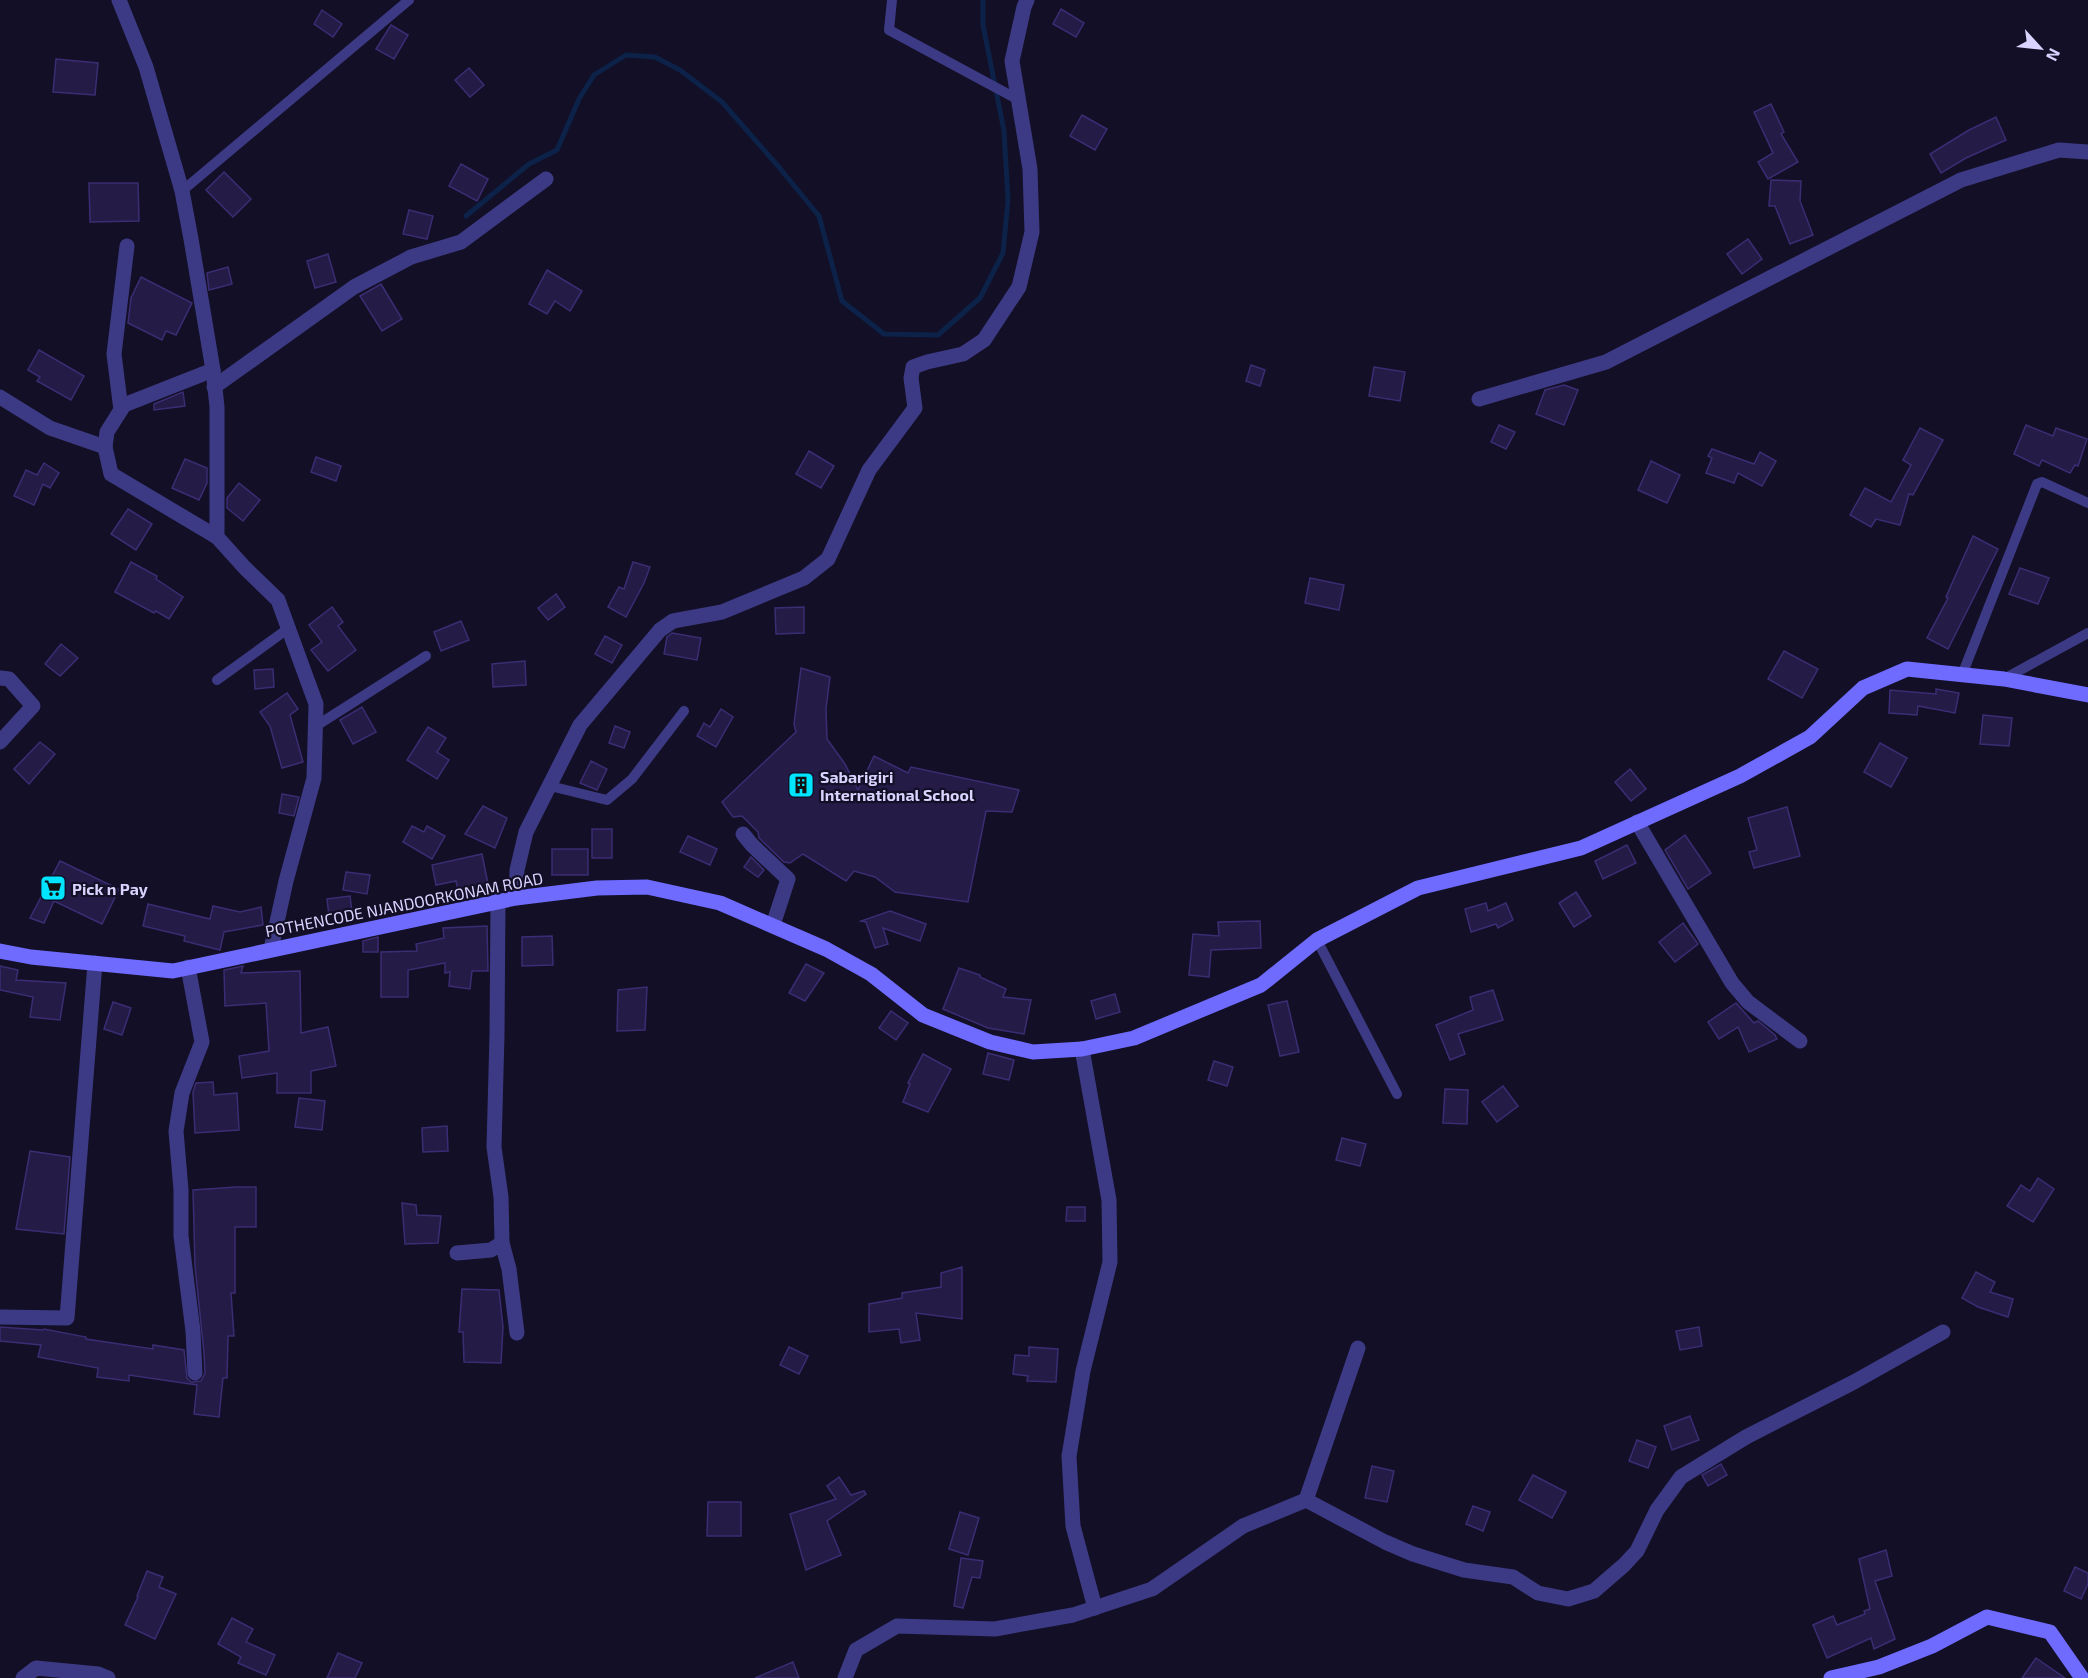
<svg xmlns="http://www.w3.org/2000/svg" width="2088" height="1678" font-family="'Exo 2',sans-serif">
<style>
.lines{fill:none;stroke-linecap:round;stroke-linejoin:round}
.stream{stroke:#0c2248;stroke-width:5}
.building{fill:#241b47;stroke:#3b2d73;stroke-width:1.5}
.lane{stroke:#3d3a85;stroke-width:10}
.street{stroke:#3d3a85;stroke-width:15}
.secondary{stroke:#6f6bff;stroke-width:15}
.labels{text-anchor:middle;dominant-baseline:central;stroke-width:4.5;stroke-linejoin:round;paint-order:stroke}
.poi-label{font-size:16px;font-weight:bold;fill:#d9d4ff;stroke:#130f26;text-anchor:start}
.street-label{font-size:16px;fill:#d9d4ff;stroke:#130f26}
</style>
<rect width="100%" height="100%" fill="#130f26"/>
<g class="lines">
<polyline class="stream" points="466,216 529,164 557,150 579,99 594,75 626,55 655,57 680,70 722,102 778,166 819,216 842,301 884,334 938,335 980,298 1003,253 1008,200 1004,131 983,25 983,0"/>
</g>
<g class="building">
<polygon points="1061,9 1084,23 1076,37 1053,24"/>
<polygon points="322,10 342,24 333,37 314,24"/>
<polygon points="391,25 408,35 394,59 376,49"/>
<polygon points="56,59 98,63 95,95 53,92"/>
<polygon points="469,68 484,85 470,97 455,80"/>
<polygon points="1771,104 1784,132 1781,134 1798,162 1768,179 1758,162 1773,153 1754,112"/>
<polygon points="1082,115 1107,129 1095,150 1070,136"/>
<polygon points="1996,117 2006,140 1966,158 1941,173 1930,154 1969,130"/>
<polygon points="461,164 488,179 477,201 449,186"/>
<polygon points="224,172 251,199 233,217 206,190"/>
<polygon points="1771,180 1801,181 1800,201 1813,235 1790,244 1775,206 1769,206"/>
<polygon points="89,183 138,183 139,221 90,222"/>
<polygon points="409,210 433,216 427,239 403,234"/>
<polygon points="1748,239 1762,259 1742,274 1727,254"/>
<polygon points="328,254 336,282 315,288 307,261"/>
<polygon points="228,267 232,284 209,290 207,273"/>
<polygon points="547,270 582,291 570,311 555,301 547,314 529,304"/>
<polygon points="141,277 192,303 176,335 166,331 162,340 128,323 131,298"/>
<polygon points="381,284 402,319 382,331 360,296"/>
<polygon points="39,350 84,376 71,400 37,381 40,377 28,370"/>
<polygon points="1251,365 1265,370 1260,386 1246,381"/>
<polygon points="1374,367 1405,372 1400,401 1369,396"/>
<polygon points="1564,385 1578,390 1564,425 1536,414 1545,390"/>
<polygon points="183,392 185,406 154,410 154,404"/>
<polygon points="1499,425 1515,432 1506,449 1491,442"/>
<polygon points="2026,425 2053,436 2056,428 2087,439 2078,466 2075,465 2070,473 2042,460 2039,466 2014,454"/>
<polygon points="1920,428 1943,440 1913,495 1909,494 1900,525 1876,519 1871,527 1850,515 1865,488 1891,502 1911,465 1903,460"/>
<polygon points="1712,449 1754,464 1760,452 1776,461 1762,486 1738,473 1734,483 1706,473 1712,458 1708,456"/>
<polygon points="809,451 834,466 821,488 796,474"/>
<polygon points="316,457 341,466 336,481 311,472"/>
<polygon points="185,459 207,468 207,483 199,500 172,488"/>
<polygon points="1651,461 1680,475 1667,503 1638,490"/>
<polygon points="44,463 59,473 50,488 43,484 34,505 14,496 26,470 37,475"/>
<polygon points="239,483 260,500 243,521 227,508 227,498"/>
<polygon points="128,509 152,524 136,550 111,534"/>
<polygon points="1973,536 1998,549 1948,649 1927,638 1948,598 1946,597"/>
<polygon points="131,562 157,576 156,579 183,597 169,619 156,611 154,613 115,592"/>
<polygon points="633,562 650,567 644,583 626,617 608,607 619,587 624,589"/>
<polygon points="2020,568 2049,578 2038,604 2009,594"/>
<polygon points="1310,578 1344,585 1339,610 1305,603"/>
<polygon points="556,594 565,607 548,620 538,608"/>
<polygon points="332,607 343,622 338,626 356,650 328,671 311,650 322,642 309,625"/>
<polygon points="804,607 804,633 776,634 775,608"/>
<polygon points="461,621 469,640 441,651 434,632"/>
<polygon points="672,633 701,638 697,660 664,654 667,637"/>
<polygon points="605,636 622,645 612,663 595,654"/>
<polygon points="61,644 78,658 60,676 45,664"/>
<polygon points="1784,651 1818,669 1802,698 1768,679"/>
<polygon points="525,661 526,685 493,687 492,664"/>
<polygon points="801,668 830,677 826,709 827,739 845,764 858,790 874,756 908,773 911,767 1019,790 1012,812 986,811 968,902 895,892 875,877 854,871 846,881 803,854 790,863 784,862 759,838 758,832 742,816 733,817 722,802 796,732 794,724"/>
<polygon points="273,669 274,687 255,689 254,670"/>
<polygon points="1936,689 1959,693 1955,713 1918,706 1917,715 1889,713 1890,690 1936,694"/>
<polygon points="287,693 298,709 290,715 303,762 282,768 270,726 260,712"/>
<polygon points="362,707 376,732 353,744 340,720"/>
<polygon points="721,709 733,717 716,747 697,736 704,723 710,727"/>
<polygon points="1983,715 2012,718 2009,746 1980,744"/>
<polygon points="615,726 630,732 624,748 609,743"/>
<polygon points="428,727 446,738 437,752 449,760 437,779 407,760"/>
<polygon points="40,742 55,754 29,784 14,769"/>
<polygon points="1880,743 1907,758 1891,787 1864,772"/>
<polygon points="591,761 607,769 597,790 580,783"/>
<polygon points="1630,769 1646,789 1631,801 1615,782"/>
<polygon points="282,794 299,797 294,816 279,813"/>
<polygon points="483,806 507,818 495,848 465,834"/>
<polygon points="1787,807 1800,856 1754,868 1749,852 1757,850 1748,818"/>
<polygon points="412,826 424,832 427,826 445,836 432,859 403,842"/>
<rect x="592" y="829" width="20" height="29"/>
<polygon points="1685,835 1711,873 1688,889 1665,850"/>
<polygon points="688,836 717,849 710,865 680,852"/>
<polygon points="1627,845 1636,863 1603,879 1595,861"/>
<rect x="552" y="849" width="36" height="26"/>
<polygon points="482,854 489,889 459,896 456,881 436,885 432,865"/>
<polygon points="751,857 764,870 758,877 744,867"/>
<polygon points="60,861 119,889 102,924 54,901 44,923 30,918"/>
<polygon points="346,872 370,875 367,894 343,890"/>
<polygon points="1576,892 1591,916 1574,927 1559,903"/>
<polygon points="350,896 352,912 329,916 327,899"/>
<polygon points="1486,903 1488,911 1506,903 1513,920 1498,928 1496,924 1471,932 1465,909"/>
<polygon points="148,904 210,919 213,906 240,912 261,907 263,925 224,932 220,950 184,941 185,936 143,926"/>
<polygon points="890,911 926,924 920,941 883,928 888,944 875,948 866,922 861,921"/>
<polygon points="1260,921 1261,948 1211,950 1209,977 1189,975 1193,934 1219,936 1218,922"/>
<polygon points="1683,923 1698,944 1675,962 1659,942"/>
<polygon points="487,926 488,971 472,971 470,989 449,986 450,972 445,973 445,963 408,970 408,997 381,997 381,952 417,951 416,944 444,938 443,928"/>
<polygon points="552,936 553,965 522,966 522,937"/>
<polygon points="378,937 378,952 363,952 363,941"/>
<polygon points="806,964 824,973 805,1001 789,993"/>
<polygon points="0,966 18,970 16,980 66,983 60,1020 30,1017 33,997 0,990"/>
<polygon points="243,966 241,973 300,971 301,1033 328,1027 336,1066 311,1071 311,1093 277,1093 277,1073 242,1078 239,1056 269,1051 266,1003 225,1006 224,970"/>
<polygon points="959,968 980,975 980,977 1006,989 1003,997 1031,1000 1024,1034 988,1028 943,1009"/>
<polygon points="647,987 645,1030 617,1031 618,990"/>
<polygon points="1493,990 1503,1020 1458,1034 1465,1054 1450,1060 1436,1025 1473,1010 1470,997"/>
<polygon points="1115,994 1120,1012 1096,1019 1091,1001"/>
<polygon points="1287,1001 1299,1052 1280,1056 1268,1005"/>
<polygon points="113,1002 131,1008 122,1035 104,1029"/>
<polygon points="1736,1003 1754,1023 1758,1021 1775,1035 1777,1039 1749,1052 1738,1027 1719,1039 1708,1022"/>
<polygon points="891,1011 908,1023 896,1040 879,1028"/>
<polygon points="988,1053 1014,1060 1009,1080 983,1074"/>
<polygon points="923,1054 951,1069 928,1112 903,1102 910,1084 908,1083"/>
<polygon points="1214,1061 1233,1067 1227,1086 1208,1080"/>
<polygon points="213,1082 214,1095 237,1093 239,1130 195,1133 193,1092 196,1083"/>
<polygon points="1503,1086 1518,1106 1497,1122 1482,1102"/>
<polygon points="1445,1089 1468,1090 1467,1124 1443,1123"/>
<polygon points="299,1098 325,1101 322,1130 295,1127"/>
<polygon points="447,1126 448,1151 423,1152 422,1128"/>
<polygon points="1342,1138 1366,1144 1360,1166 1336,1160"/>
<polygon points="30,1151 70,1157 64,1234 16,1229"/>
<polygon points="2038,1178 2054,1189 2033,1222 2007,1206 2021,1185 2030,1191"/>
<polygon points="236,1187 256,1187 256,1227 235,1227 235,1293 231,1293 234,1336 228,1336 227,1378 223,1378 219,1417 194,1414 197,1385 129,1375 129,1381 97,1377 98,1368 38,1357 41,1345 0,1341 0,1327 43,1330 44,1329 86,1337 86,1339 153,1349 153,1345 184,1350 187,1378 191,1382 201,1381 205,1373 204,1353 195,1266 193,1190"/>
<polygon points="402,1203 416,1205 417,1215 441,1216 438,1243 405,1244"/>
<polygon points="1067,1207 1085,1207 1085,1221 1066,1221"/>
<polygon points="962,1267 962,1319 916,1313 920,1340 901,1343 899,1329 869,1332 869,1304 902,1298 902,1293 941,1287 941,1273"/>
<polygon points="1976,1272 1995,1282 1990,1292 2013,1299 2008,1317 1978,1307 1962,1298"/>
<polygon points="462,1289 499,1290 503,1327 501,1363 464,1362 463,1332 459,1332"/>
<polygon points="1699,1327 1702,1346 1680,1350 1676,1331"/>
<polygon points="789,1347 808,1356 799,1374 780,1365"/>
<polygon points="1029,1347 1058,1349 1056,1382 1027,1381 1028,1376 1013,1374 1015,1355 1029,1356"/>
<polygon points="1690,1416 1699,1440 1672,1450 1664,1426"/>
<polygon points="1637,1440 1656,1447 1648,1468 1629,1461"/>
<polygon points="1721,1464 1727,1475 1708,1486 1702,1475"/>
<polygon points="1372,1466 1394,1471 1387,1502 1365,1498"/>
<polygon points="1533,1475 1566,1492 1552,1518 1519,1500"/>
<polygon points="839,1477 851,1495 864,1491 866,1494 827,1521 841,1555 806,1570 790,1514 836,1499 827,1486"/>
<polygon points="708,1502 741,1502 741,1536 707,1536"/>
<polygon points="1473,1506 1490,1512 1483,1531 1466,1524"/>
<polygon points="960,1512 979,1518 968,1555 949,1549"/>
<polygon points="1886,1550 1892,1576 1875,1581 1895,1639 1874,1649 1871,1638 1827,1658 1813,1625 1833,1616 1837,1625 1865,1614 1864,1611 1870,1609 1859,1559"/>
<polygon points="961,1558 983,1561 980,1578 972,1577 963,1608 954,1606"/>
<polygon points="2075,1567 2088,1573 2088,1584 2081,1599 2064,1591"/>
<polygon points="147,1571 163,1577 159,1587 176,1594 155,1639 125,1625 138,1597 137,1596"/>
<polygon points="232,1618 253,1629 246,1642 275,1655 266,1675 238,1663 241,1657 218,1644"/>
<polygon points="338,1653 362,1663 355,1678 327,1678"/>
<polygon points="2036,1658 2065,1678 2022,1678"/>
<polygon points="793,1662 799,1678 755,1678"/>
</g>
<g class="lines">
<g class="lane">
<polyline points="892,0 889,30 1019,100"/>
<polyline points="182,191 409,0"/>
<polyline points="1962,675 2037,484 2042,482 2088,503"/>
<polyline points="2004,679 2088,633"/>
<polyline points="217,680 289,628"/>
<polyline points="316,726 426,656"/>
<polyline points="550,786 607,800 632,779 684,711"/>
<polyline points="1317,940 1397,1094"/>
</g>
<g class="street">
<polyline points="119,0 146,67 182,191 191,239 213,370 217,407 217,537 245,568 278,600 316,704 314,778 286,881 271,949"/>
<polyline points="213,370 124,405 107,432 105,447 111,474 217,537"/>
<polyline points="214,387 354,287 411,257 461,242 546,179"/>
<polyline points="0,397 50,428 105,447"/>
<polyline points="1479,399 1606,362 1961,180 2059,150 2088,152"/>
<polyline points="121,410 114,354 127,246"/>
<polyline points="0,678 9,679 33,706 0,742"/>
<polyline points="1637,822 1732,983 1748,1002 1800,1041"/>
<polyline points="743,834 752,845 788,879 773,925"/>
<polyline points="516,898 517,870 526,832 580,725 660,630 673,621 722,612 804,578 828,559 869,470 915,408 911,378 913,367 927,362 963,354 984,340 1019,287 1032,232 1030,169 1012,61 1024,7 1027,0"/>
<polyline points="188,967 202,1042 182,1093 176,1131 181,1190 181,1236 193,1331 195,1373"/>
<polyline points="1082,1049 1109,1200 1110,1262 1083,1371 1069,1456 1073,1526 1095,1608"/>
<polyline points="502,1243 509,1269 517,1333"/>
<polyline points="457,1253 491,1250 502,1243 501,1197 494,1147 497,1035 498,901"/>
<polyline points="0,1317 67,1318 95,963"/>
<polyline points="1306,1500 1358,1348"/>
<polyline points="23,1678 36,1668 98,1674 108,1678"/>
<polyline points="845,1678 856,1650 897,1626 995,1629 1073,1615 1152,1589 1243,1526 1306,1500 1385,1542 1413,1554 1464,1570 1513,1577 1538,1593 1568,1599 1594,1591 1624,1565 1637,1551 1657,1510 1681,1477 1746,1437 1854,1382 1943,1332"/>
</g>
<g class="secondary">
<polyline points="0,951 31,957 173,971 516,898 597,888 647,887 720,903 826,949 871,974 923,1015 990,1042 1033,1052 1082,1049 1134,1038 1261,985 1317,940 1418,888 1581,848 1740,776 1810,737 1863,688 1907,669 2004,679 2088,695"/>
<polyline points="1831,1678 1879,1667 1932,1646 1987,1617 2050,1632 2082,1678"/>
</g>
</g>
<defs>
<symbol id="building-square" viewBox="-11 -11 22 22"><rect x="-9" y="-9" width="18" height="18" rx="4" fill="#00e5ff" stroke="#130f26"/><path d="M-4-6H4V6H1V3H-1V6H-4ZM-2.5-4.3h1.7v1.8h-1.7ZM.8-4.3h1.7v1.8H.8ZM-2.5-1h1.7V.8h-1.7ZM.8-1h1.7V.8H.8Z" fill="#111"/></symbol>
<symbol id="supermarket-square" viewBox="-11 -11 22 22"><rect x="-9" y="-9" width="18" height="18" rx="4" fill="#00e5ff" stroke="#130f26"/><path d="M-6-5.5h2.5l.6 2H6L4.5 2H-2.5L-4.4-4H-6ZM-1.5 3.2a1.3 1.3 0 1 0 .1 0ZM3 3.2a1.3 1.3 0 1 0 .1 0Z" fill="#111"/></symbol>
</defs>
<g fill-rule="evenodd">
<use href="#building-square" x="786" y="770" width="30" height="30"/>
<use href="#supermarket-square" x="38" y="873" width="30" height="30"/>
</g>
<g class="labels">
<g class="poi-label">
<text x="820" y="776">Sabarigiri<tspan x="820" dy="18">International School</tspan></text>
<text x="72" y="888">Pick n Pay</text>
</g>
<g class="street-label">
<text transform="translate(404 904) rotate(-11)">POTHENCODE NJANDOORKONAM ROAD</text>
</g>
</g>
<g transform="translate(2040 48) rotate(117)" stroke="#130f26" stroke-width="4.5" paint-order="stroke">
<path d="M0-4.5L10 22L0 15L-10 22Z" fill="#d9d4ff"/>
<text y="-9" font-size="16" font-weight="bold" text-anchor="middle" fill="#d9d4ff">N</text>
</g>
</svg>
